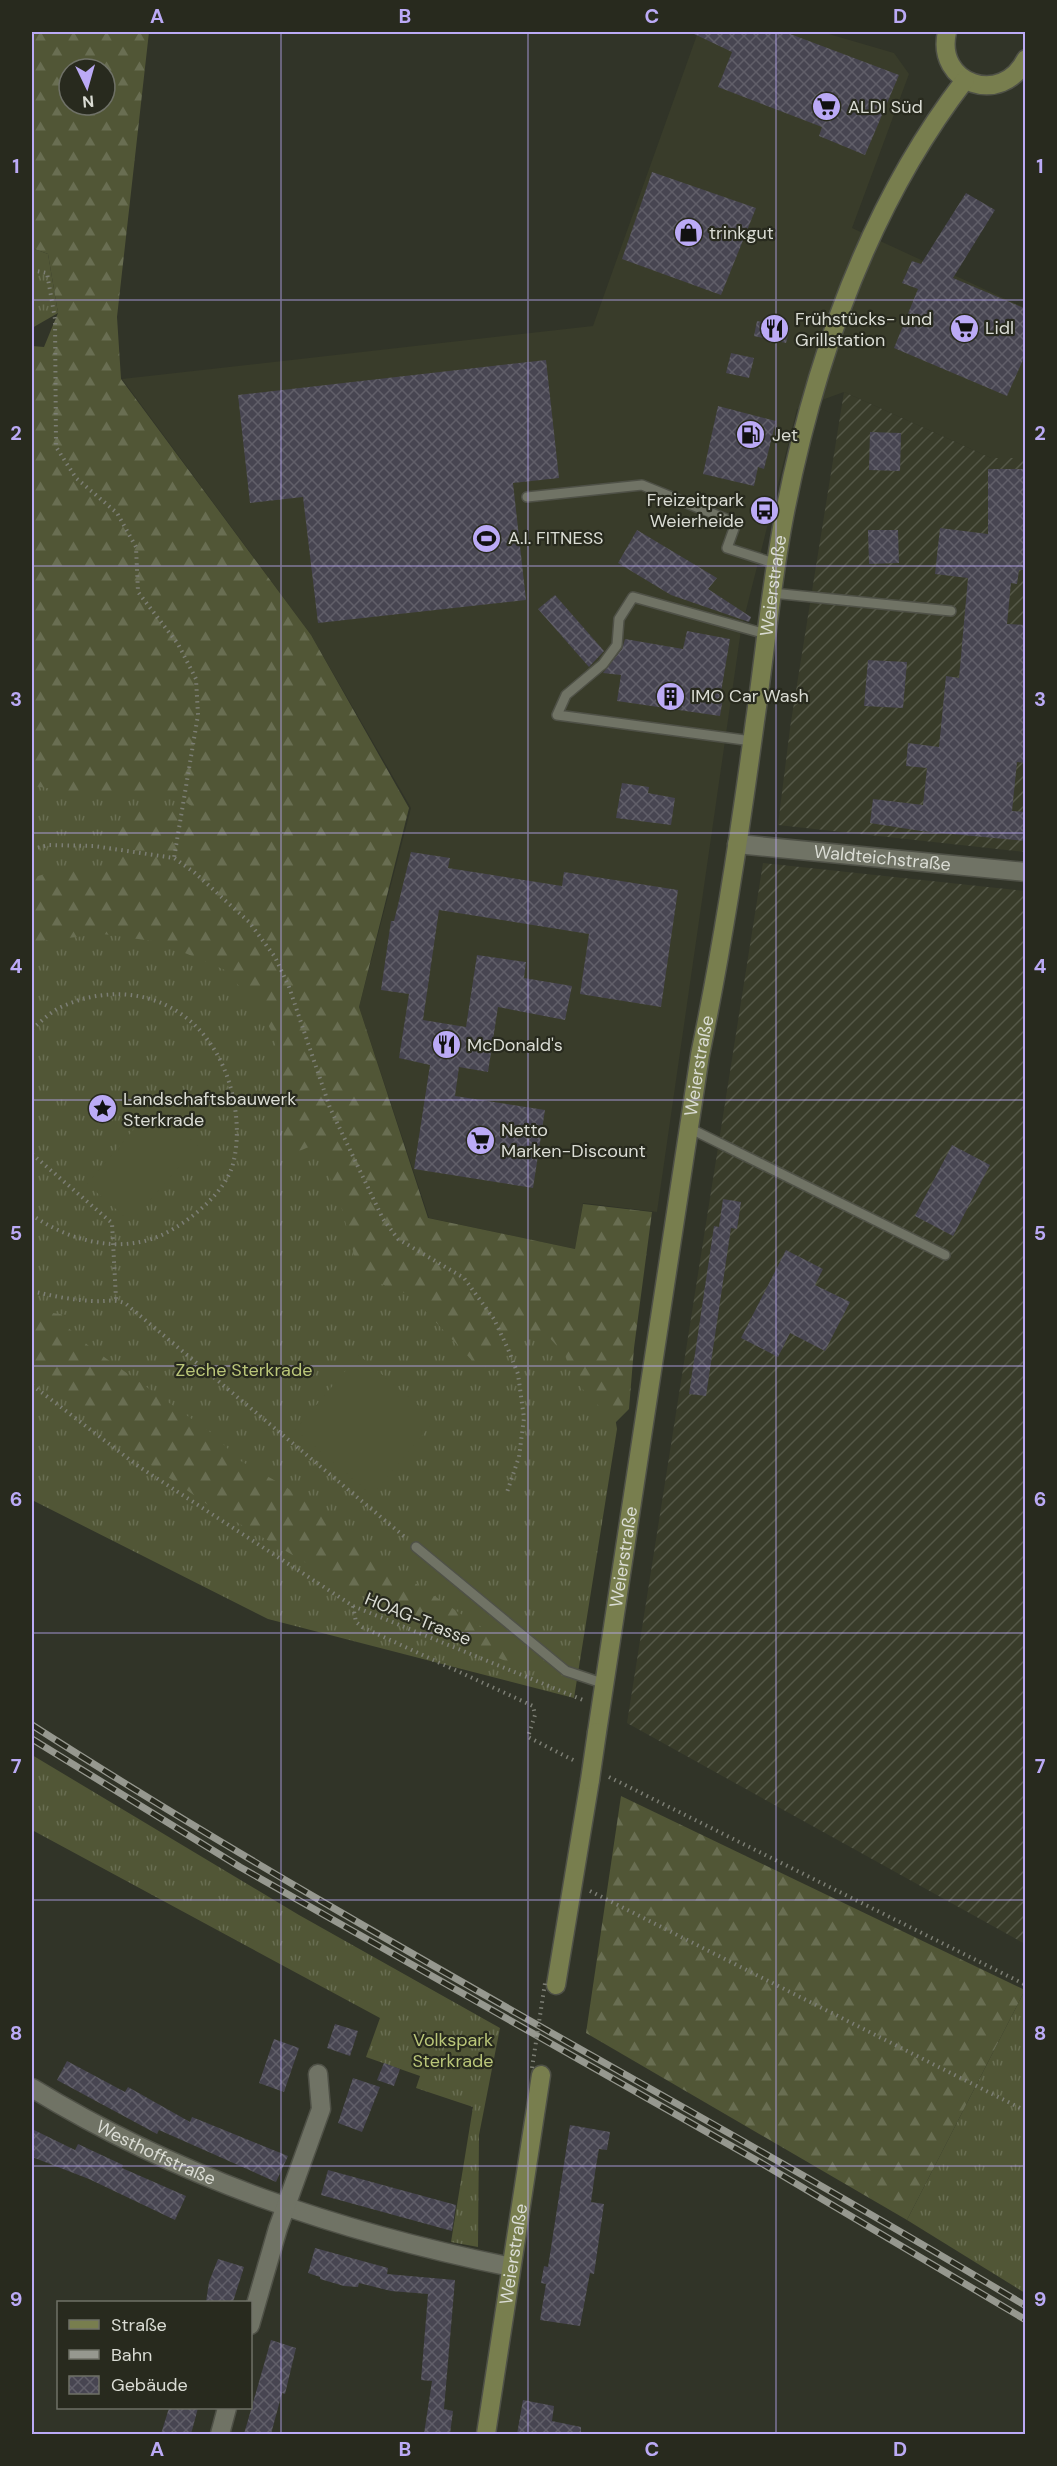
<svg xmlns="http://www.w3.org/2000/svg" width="1057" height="2466" font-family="'DM Sans',sans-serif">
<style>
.built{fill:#393c2a}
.industrial{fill:url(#industrial-furrows)}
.grass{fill:url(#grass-tufts)}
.forest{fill:url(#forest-firs);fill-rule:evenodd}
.garden{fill:#515636}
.building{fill:url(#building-cross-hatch)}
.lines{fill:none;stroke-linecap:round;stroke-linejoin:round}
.service-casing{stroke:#4f5147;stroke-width:12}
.minor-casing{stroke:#4f5147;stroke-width:21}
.secondary-casing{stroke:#4f5147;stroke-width:21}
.path{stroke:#7c7e74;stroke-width:4;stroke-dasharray:1.5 4.5;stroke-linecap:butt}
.service{stroke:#707365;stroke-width:9}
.minor{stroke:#707365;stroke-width:18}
.secondary{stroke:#787e4e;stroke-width:18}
.rail-casing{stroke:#96988f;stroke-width:7}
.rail{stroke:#282a1e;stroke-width:4.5;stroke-dasharray:14;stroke-linecap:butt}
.secondary-bridge-casing{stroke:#4f5147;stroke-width:21;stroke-linecap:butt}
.path-bridge{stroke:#7c7e74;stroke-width:4;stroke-dasharray:1.5 4.5;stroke-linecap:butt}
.secondary-bridge{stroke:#787e4e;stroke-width:18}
.grid{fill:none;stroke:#bbaaf6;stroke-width:1.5;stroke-opacity:0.55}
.labels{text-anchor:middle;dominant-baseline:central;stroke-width:4.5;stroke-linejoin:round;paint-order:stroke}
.poi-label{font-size:18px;fill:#dadcd4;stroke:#282a1e;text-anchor:start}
.street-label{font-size:18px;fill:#dadcd4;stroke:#282a1e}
.park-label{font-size:18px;fill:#bac679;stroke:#282a1e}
.neatline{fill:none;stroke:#bbaaf6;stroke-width:2}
.grid-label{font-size:20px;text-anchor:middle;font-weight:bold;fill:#bbaaf6}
</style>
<defs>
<pattern id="industrial-furrows" width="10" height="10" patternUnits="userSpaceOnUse" patternTransform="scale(1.5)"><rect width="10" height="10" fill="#393c2a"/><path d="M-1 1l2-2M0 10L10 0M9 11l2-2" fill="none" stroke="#555848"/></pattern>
<pattern id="grass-tufts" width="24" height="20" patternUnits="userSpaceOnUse" patternTransform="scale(1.5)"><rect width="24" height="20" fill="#515636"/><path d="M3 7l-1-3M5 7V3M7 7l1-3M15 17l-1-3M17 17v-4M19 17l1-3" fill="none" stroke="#696e52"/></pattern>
<pattern id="forest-firs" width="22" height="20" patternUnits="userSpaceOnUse" patternTransform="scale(1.5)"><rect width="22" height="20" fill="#515636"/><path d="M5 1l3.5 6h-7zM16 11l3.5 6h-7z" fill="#696e52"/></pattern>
<pattern id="building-cross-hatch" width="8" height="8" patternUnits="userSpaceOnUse" patternTransform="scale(1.5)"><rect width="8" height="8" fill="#474551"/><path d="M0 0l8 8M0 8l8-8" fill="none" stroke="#615f69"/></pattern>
</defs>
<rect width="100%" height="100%" fill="#313428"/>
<polygon class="built" points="698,32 822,32 894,53 909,74 852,228 1025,308 1025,458 991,458 844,392 797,409 741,630 657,1212 583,1203 575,1249 429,1218 359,1007 411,808 311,635 122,379 593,326"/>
<g class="industrial">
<polygon points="844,392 991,458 1025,458 1025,852 778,825 790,728"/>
<polygon points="763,863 1025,891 1025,1944 627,1723"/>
</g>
<g class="grass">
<polygon points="32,248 48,254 58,313 32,328"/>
<polygon points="32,453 406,1231 596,1302 617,1429 574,1698 268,1619 32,1500"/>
<polygon points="32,1755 299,1915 500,2028 479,2135 478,2247 451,2242 473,2107 416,2088 420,2076 366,2057 380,2018 32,1830"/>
<polygon points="1025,1990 1025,2293 907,2220"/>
</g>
<g class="forest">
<path d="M32,32h117l-32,285 4,62 190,256 98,173 -50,199 69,211 147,31 8,-45 69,8 -18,136 -5,61 -14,14 -42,-44 -8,-24 -17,-19 -29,-6 -16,4 -6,19 -15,18 -72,-76 -39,-15 -14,-14 -17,-64 -10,-25 -7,-36 -38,16 -7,-102 -5,-21 -13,-24 -35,-40 -66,-28 -56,-8 -71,8v-64l34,-11 37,-1 14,-37 24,-22 56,3 -27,-19 -80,3 -58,-8v-440l12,1 14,-34 -10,-59 -16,-6zM69,69h36v36h-36z"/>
<polygon points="32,1310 67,1315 65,1325 90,1347 213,1434 239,1460 286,1487 351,1533 366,1550 538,1666 533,1672 422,1627 352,1590 211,1507 132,1452 32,1371"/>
<polygon points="621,1796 1025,1990 907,2220 586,2033"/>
</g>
<g class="garden">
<polygon points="153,1107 198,1145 131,1222 87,1184"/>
<polygon points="359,1355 435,1420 372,1495 295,1430"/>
</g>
<g class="building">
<polygon points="690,32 785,32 899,75 865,155 819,136 822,127 718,87 732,52"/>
<polygon points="652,172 756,208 721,295 622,259"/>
<polygon points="966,193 995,210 953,278 1026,309 1026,353 1007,396 894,348 918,289 902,283 912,261 921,264"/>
<polygon points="757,321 790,328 786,343 754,336"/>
<polygon points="731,353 754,358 749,378 726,373"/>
<polygon points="546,360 559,478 513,483 526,600 318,623 303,497 250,503 238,395"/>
<polygon points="718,406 776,421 764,469 758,467 754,486 703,474"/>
<polygon points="870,432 901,433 900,471 869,470"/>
<polygon points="988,469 1026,469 1026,570 1019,570 1017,584 1011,583 1007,624 1026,625 1026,763 1017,762 1012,811 1026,812 1026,841 921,831 870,823 873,799 923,805 927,768 906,766 908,743 939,747 946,676 959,678 968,578 935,574 940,528 988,534"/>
<polygon points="637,530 717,578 708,589 751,617 749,622 671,595 618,563"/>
<polygon points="868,530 898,530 899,563 869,564"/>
<polygon points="555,595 604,651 589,667 538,609"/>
<polygon points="687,631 730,639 721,692 724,692 720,716 617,701 621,675 603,673 622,649 625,639 683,649"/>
<polygon points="868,660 907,662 903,708 864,706"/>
<polygon points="622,783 649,787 648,793 675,798 671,825 616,818"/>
<polygon points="411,852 450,858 448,868 562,886 564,872 678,890 661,1007 580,994 589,934 439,910 423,1020 466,1027 477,955 526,962 524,978 572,986 565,1020 498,1007 488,1072 459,1067 455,1096 545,1110 533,1188 414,1169 430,1065 399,1058 409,994 381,990 391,921 394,921"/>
<polygon points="952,1145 990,1165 953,1236 915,1216"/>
<polygon points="723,1199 741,1202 737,1229 731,1228 706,1396 689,1394 714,1226 719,1227"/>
<polygon points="786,1250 823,1269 815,1285 850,1302 825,1351 790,1333 778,1357 741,1338"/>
<polygon points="335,2024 358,2031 350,2056 327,2048"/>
<polygon points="274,2039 299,2048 284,2092 259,2083"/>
<polygon points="67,2061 125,2092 128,2087 190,2122 192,2117 288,2156 276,2182 159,2130 157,2134 57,2080"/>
<polygon points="384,2063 400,2069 394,2086 377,2080"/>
<polygon points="353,2078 380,2087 362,2132 338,2123"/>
<polygon points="570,2125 610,2132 607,2150 599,2149 596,2166 591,2202 604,2204 594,2274 590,2273 580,2326 540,2320 546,2284 541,2283 544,2266 548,2267"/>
<polygon points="32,2129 75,2150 78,2144 123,2165 122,2168 186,2196 175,2220 89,2179 32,2157"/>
<polygon points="328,2170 456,2205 452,2231 321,2195"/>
<polygon points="315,2248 388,2268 387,2274 455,2280 444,2409 453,2411 450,2434 424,2434 432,2381 421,2380 428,2294 391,2291 359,2283 358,2287 344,2286 320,2279 320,2277 308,2273"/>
<polygon points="218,2259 244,2267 233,2302 206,2302 209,2282"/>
<polygon points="271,2340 296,2348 285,2394 282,2393 271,2434 244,2434"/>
<polygon points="523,2400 554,2406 552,2421 581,2427 581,2434 517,2434"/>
<polygon points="169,2408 198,2408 191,2434 161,2434"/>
</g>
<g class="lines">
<defs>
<g id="service">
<polyline points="527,497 642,485 736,523 727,548 777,564"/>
<polyline points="772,593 951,611"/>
<polyline points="752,741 557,715 566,695 603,664 617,645 619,619 633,597 766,634"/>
<polyline points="689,1128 945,1255"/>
<polyline points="416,1547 566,1671 605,1684"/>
</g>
<g id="minor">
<path id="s1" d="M737,844l289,28"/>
<path id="s2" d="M32,2088c149,91 308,144 479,179"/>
<polyline points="250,2325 278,2228 321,2109 318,2074"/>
<polyline points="220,2434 227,2408"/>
</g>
<g id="secondary">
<path d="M947,32c-12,52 55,75 79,27"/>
<path id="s3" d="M597,1732l103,-677c23,-111 40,-222 55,-334 10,-68 16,-136 29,-204 30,-155 84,-311 181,-437"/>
<polyline points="556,1985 590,1780"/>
<path id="s4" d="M486,2434l55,-359"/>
</g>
</defs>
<use href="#service" class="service-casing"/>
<use href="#minor" class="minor-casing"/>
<use href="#secondary" class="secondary-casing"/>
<g class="path">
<polyline points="32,270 47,273 55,319 56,447 76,478 117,513 136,547 138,592 178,644 196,679 198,715 174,858"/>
<polyline points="32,849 49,845 94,846 174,858 195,873 249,922 275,957 289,987 330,1108 383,1219 398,1239 464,1278 494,1319 508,1349 518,1374 524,1418 519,1457 506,1495"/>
<path d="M32,1029c9,-7 18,-17 29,-22 71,-32 142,-2 167,72 9,27 12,58 5,85 -8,29 -43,57 -69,70 -43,21 -95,7 -132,-19"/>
<polyline points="32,1154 112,1223 116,1299"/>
<path d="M32,1291c20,5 40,9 61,10 13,1 21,-3 33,3l280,234"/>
<polyline points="32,1385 138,1466 353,1606 583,1700"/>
<polyline points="353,1606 356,1622 362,1627 533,1706 535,1715 528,1737 575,1761"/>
<polyline points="609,1777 1026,1985"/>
<polyline points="590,1891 1026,2111"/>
</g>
<use href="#service" class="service"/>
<use href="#minor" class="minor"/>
<use href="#secondary" class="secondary"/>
<defs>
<g id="rail">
<path d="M32,1725c323,207 665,383 994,581"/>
<polyline points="32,1739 240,1867 763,2164 1026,2320"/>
</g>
</defs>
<use href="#rail" class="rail-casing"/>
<use href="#rail" class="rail"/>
<defs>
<polyline id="secondary-bridge" points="590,1780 597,1732"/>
</defs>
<use href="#secondary-bridge" class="secondary-bridge-casing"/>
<polyline class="path-bridge" points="532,2068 545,1983"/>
<use href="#secondary-bridge" class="secondary-bridge"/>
</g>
<path class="grid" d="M281,32v2402M528,32v2402M776,32v2402M32,300h994M32,566h994M32,833h994M32,1100h994M32,1366h994M32,1633h994M32,1900h994M32,2166h994"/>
<defs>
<symbol id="supermarket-disc" viewBox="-11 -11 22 22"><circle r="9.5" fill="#bbaaf6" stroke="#282a1e"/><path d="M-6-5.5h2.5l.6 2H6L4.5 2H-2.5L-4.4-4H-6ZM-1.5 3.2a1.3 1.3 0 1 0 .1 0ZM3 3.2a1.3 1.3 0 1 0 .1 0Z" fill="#111"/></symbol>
<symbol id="shop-disc" viewBox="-11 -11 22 22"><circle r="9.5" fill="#bbaaf6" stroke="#282a1e"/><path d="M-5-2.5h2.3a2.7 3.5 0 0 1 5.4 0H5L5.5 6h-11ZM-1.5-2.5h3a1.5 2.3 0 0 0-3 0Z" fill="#111"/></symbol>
<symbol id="restaurant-disc" viewBox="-11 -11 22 22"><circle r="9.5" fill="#bbaaf6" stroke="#282a1e"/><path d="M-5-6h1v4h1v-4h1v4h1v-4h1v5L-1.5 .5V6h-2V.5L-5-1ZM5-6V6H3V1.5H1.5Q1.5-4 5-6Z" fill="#111"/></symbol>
<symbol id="fuel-disc" viewBox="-11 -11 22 22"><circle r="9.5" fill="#bbaaf6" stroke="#282a1e"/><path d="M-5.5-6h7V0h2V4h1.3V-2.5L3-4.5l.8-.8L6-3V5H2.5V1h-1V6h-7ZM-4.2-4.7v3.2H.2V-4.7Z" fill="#111"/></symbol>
<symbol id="bus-disc" viewBox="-11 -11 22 22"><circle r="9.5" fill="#bbaaf6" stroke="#282a1e"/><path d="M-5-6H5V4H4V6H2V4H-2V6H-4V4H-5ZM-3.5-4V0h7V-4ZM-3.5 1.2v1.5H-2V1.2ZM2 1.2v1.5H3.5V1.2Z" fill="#111"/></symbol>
<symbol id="stadium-disc" viewBox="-11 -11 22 22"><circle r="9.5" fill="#bbaaf6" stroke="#282a1e"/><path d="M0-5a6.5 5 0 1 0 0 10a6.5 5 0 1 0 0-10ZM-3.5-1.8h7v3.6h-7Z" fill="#111"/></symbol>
<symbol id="building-disc" viewBox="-11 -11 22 22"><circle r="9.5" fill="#bbaaf6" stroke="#282a1e"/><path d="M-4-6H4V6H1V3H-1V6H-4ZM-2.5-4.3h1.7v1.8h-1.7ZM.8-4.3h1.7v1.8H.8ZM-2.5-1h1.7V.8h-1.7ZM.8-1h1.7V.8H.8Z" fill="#111"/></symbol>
<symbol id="sight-disc" viewBox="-11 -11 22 22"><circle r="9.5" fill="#bbaaf6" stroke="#282a1e"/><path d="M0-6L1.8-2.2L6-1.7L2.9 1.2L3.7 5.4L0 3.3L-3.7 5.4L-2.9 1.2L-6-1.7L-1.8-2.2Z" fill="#111"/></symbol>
</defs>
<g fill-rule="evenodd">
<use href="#supermarket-disc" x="810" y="90" width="33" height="33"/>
<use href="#shop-disc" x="672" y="216" width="33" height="33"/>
<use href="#supermarket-disc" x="948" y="312" width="33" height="33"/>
<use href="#restaurant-disc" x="758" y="312" width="33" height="33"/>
<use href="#fuel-disc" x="734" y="418" width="33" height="33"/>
<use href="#bus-disc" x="748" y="494" width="33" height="33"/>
<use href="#stadium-disc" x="470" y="522" width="33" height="33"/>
<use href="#building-disc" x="654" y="680" width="33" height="33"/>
<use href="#restaurant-disc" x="430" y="1028" width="33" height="33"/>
<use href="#sight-disc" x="86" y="1092" width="33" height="33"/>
<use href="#supermarket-disc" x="464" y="1124" width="33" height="33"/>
</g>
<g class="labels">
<g class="poi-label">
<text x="848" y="107">ALDI Süd</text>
<text x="709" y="233">trinkgut</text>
<text x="795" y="319">Frühstücks- und<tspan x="795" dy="21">Grillstation</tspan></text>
<text x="985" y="328">Lidl</text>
<text x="772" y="435">Jet</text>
<text x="744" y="500" text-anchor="end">Freizeitpark<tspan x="744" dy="21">Weierheide</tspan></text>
<text x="508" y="538">A.I. FITNESS</text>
<text x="691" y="696">IMO Car Wash</text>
<text x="467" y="1045">McDonald's</text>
<text x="123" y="1099">Landschaftsbauwerk<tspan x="123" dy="21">Sterkrade</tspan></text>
<text x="501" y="1130">Netto<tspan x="501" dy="21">Marken-Discount</tspan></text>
</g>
<g class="street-label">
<text stroke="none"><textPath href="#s3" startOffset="1160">Weierstraße</textPath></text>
<text stroke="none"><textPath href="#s1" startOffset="146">Waldteichstraße</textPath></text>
<text stroke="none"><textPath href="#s3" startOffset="674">Weierstraße</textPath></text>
<text stroke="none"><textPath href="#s3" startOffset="177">Weierstraße</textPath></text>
<text transform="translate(418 1619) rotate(22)">HOAG-Trasse</text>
<text stroke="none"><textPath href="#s2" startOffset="140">Westhoffstraße</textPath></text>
<text stroke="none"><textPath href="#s4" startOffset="182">Weierstraße</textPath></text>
</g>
<g class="park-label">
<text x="244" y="1370">Zeche Sterkrade</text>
<text x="453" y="2040">Volkspark<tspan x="453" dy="21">Sterkrade</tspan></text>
</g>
</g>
<rect width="1057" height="2466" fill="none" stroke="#282a1e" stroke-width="66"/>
<rect x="57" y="2301" width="195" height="108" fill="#282a1e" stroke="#6f7167" stroke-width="1.5"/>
<rect x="69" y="2320" width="30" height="9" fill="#787e4e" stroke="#6f7167" stroke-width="1.5"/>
<text x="111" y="2331" font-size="18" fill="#dadcd4">Straße</text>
<rect x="69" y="2350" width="30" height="9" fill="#96988f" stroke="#6f7167" stroke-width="1.5"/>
<text x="111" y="2361" font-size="18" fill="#dadcd4">Bahn</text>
<rect x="69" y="2376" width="30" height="18" fill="url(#building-cross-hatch)" stroke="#6f7167" stroke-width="1.5"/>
<text x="111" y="2391" font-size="18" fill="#dadcd4">Gebäude</text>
<g transform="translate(87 87) rotate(175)"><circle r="28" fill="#282a1e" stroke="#6f7167" stroke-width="1.5"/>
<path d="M0-4.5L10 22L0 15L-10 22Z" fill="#bbaaf6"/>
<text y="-9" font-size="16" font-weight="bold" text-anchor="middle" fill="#dadcd4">N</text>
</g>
<rect x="33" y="33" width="991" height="2400" class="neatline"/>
<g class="grid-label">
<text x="157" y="23">A</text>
<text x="405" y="23">B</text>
<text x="652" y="23">C</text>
<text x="900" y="23">D</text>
<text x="16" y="173">1</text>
<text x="1040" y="173">1</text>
<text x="16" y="440">2</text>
<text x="1040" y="440">2</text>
<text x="16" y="706">3</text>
<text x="1040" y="706">3</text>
<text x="16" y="973">4</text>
<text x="1040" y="973">4</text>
<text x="16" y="1240">5</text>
<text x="1040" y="1240">5</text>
<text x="16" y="1506">6</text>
<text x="1040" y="1506">6</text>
<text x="16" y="1773">7</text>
<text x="1040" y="1773">7</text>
<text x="16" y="2040">8</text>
<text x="1040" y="2040">8</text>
<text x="16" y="2306">9</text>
<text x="1040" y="2306">9</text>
<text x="157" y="2456">A</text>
<text x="405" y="2456">B</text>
<text x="652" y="2456">C</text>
<text x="900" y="2456">D</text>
</g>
</svg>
